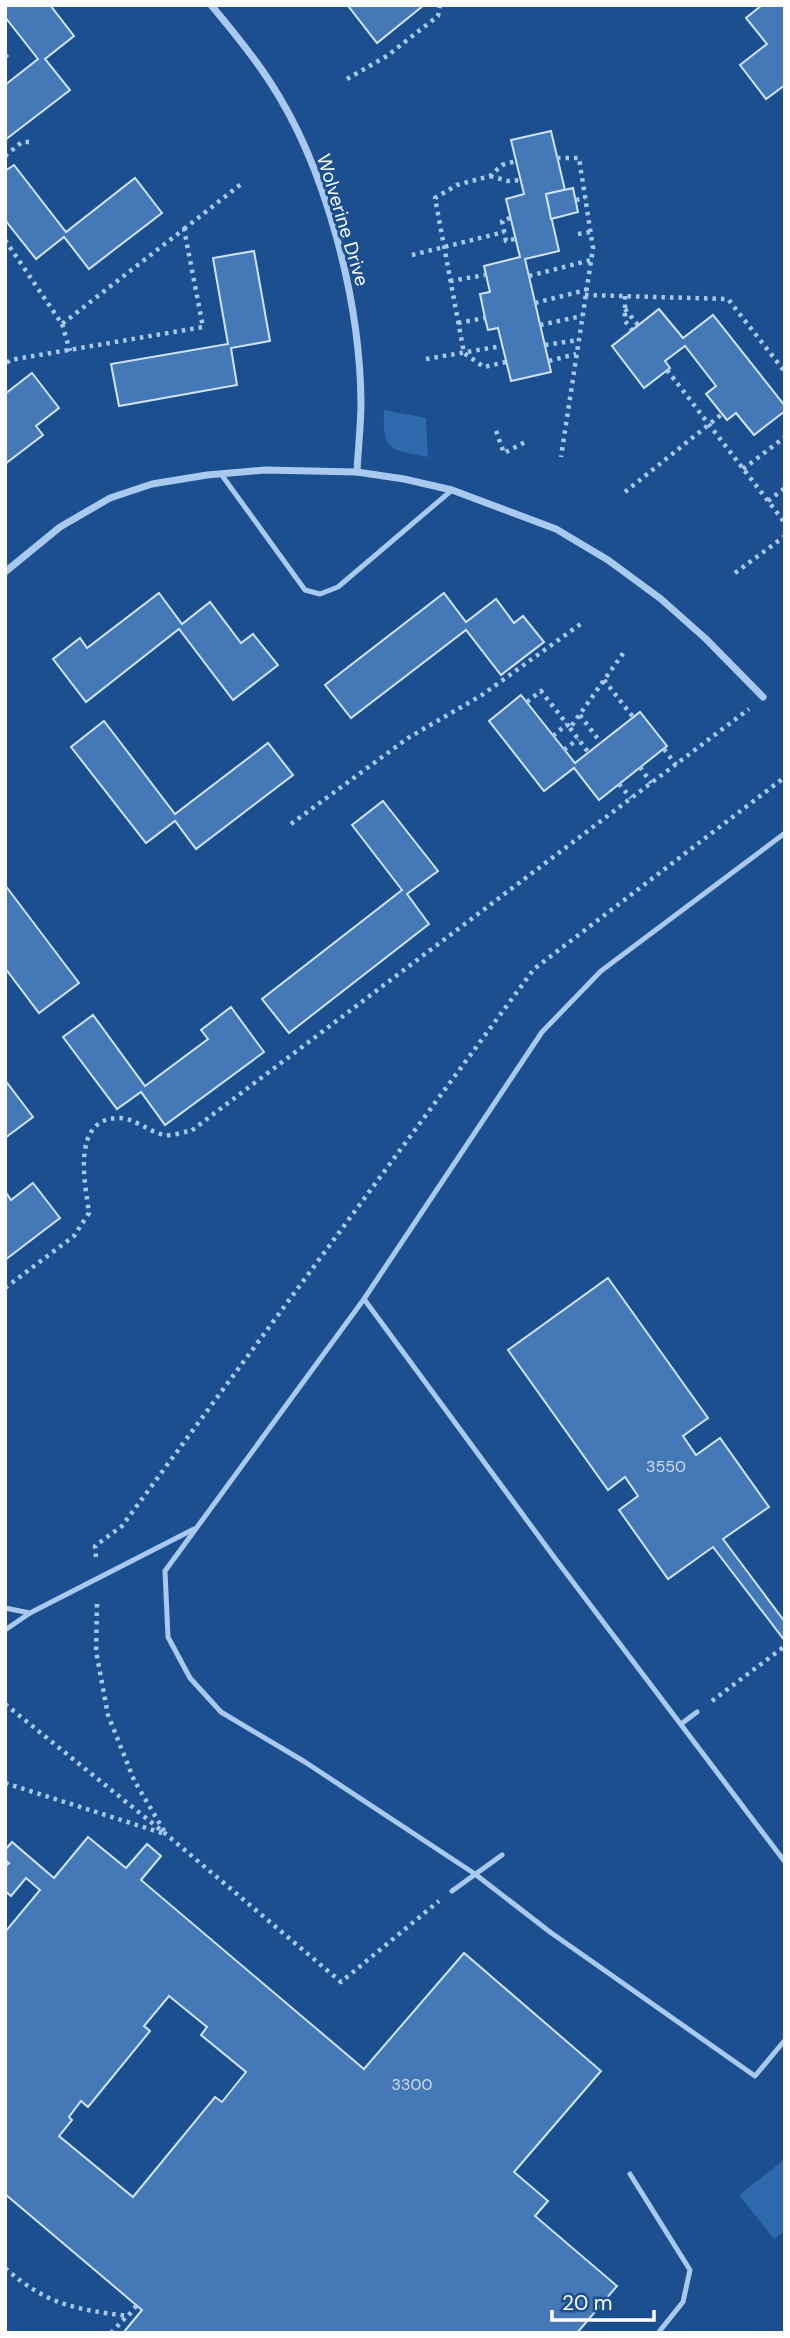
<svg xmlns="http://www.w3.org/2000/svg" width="790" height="2338" font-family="'DM Sans',sans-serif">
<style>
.green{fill:#2e69ad}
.building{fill:#4478b7;stroke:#cfe3fa;stroke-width:2;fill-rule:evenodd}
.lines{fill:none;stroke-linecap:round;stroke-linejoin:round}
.path{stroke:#a9c9ee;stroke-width:4.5;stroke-dasharray:3.5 5;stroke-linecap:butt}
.service{stroke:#a9c9ee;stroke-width:5}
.minor{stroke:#a9c9ee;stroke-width:7}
.labels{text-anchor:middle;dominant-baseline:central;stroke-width:6;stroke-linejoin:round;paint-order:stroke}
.number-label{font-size:16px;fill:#d0dded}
.street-label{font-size:19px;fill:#fff;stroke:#1b4f8f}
</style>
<rect width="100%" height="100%" fill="#1b4f8f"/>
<g class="green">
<path d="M384,410l42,8 2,39c-37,-8 -46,-4 -44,-47z"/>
<polygon points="785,2159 785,2231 774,2239 739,2195"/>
</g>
<g class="building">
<polygon points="5,5 50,5 74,36 45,59 70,90 5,140 5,85 38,59 5,17"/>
<polygon points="351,5 424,5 377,43 349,7"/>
<polygon points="762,5 785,6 785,85 766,99 740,65 767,44 746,18"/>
<polygon points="551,131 565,190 546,194 559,251 525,259 551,372 511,381 498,328 488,330 485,318 480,294 490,292 484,266 520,257 506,199 524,194 511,140"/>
<polygon points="14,165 66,232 135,178 162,213 89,269 64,237 36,259 5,220 5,171"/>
<polygon points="573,188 578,212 551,219 546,194"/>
<polygon points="254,251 270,341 231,348 237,385 119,406 111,364 228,344 213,258"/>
<polygon points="659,309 683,338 713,315 785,406 785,411 754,435 736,413 727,420 706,394 716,386 685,346 665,361 670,368 644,388 612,346"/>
<polygon points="32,373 59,408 36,426 43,435 5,464 5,394"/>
<polygon points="159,593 182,624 210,602 241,643 253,634 278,665 233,700 179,629 86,702 53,659 80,638 87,648"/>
<polygon points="444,593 466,622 496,599 514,623 523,616 544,642 501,675 466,630 351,718 325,685"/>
<polygon points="521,695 575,763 640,712 667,746 599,800 574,768 544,791 489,721"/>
<polygon points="104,721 175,814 268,743 293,775 196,849 175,821 146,843 71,747"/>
<polygon points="383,801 438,871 407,894 429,924 289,1033 262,999 402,890 352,825"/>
<polygon points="5,885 79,983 39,1013 5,968"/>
<polygon points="231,1007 264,1052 165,1125 141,1092 117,1109 63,1037 93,1015 145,1086 208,1039 201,1030"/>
<polygon points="5,1080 33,1117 5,1138"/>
<polygon points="33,1183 60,1218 5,1260 5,1195 7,1194 11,1200"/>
<polygon points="608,1278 708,1418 683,1436 696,1455 720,1438 769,1507 723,1539 785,1622 785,1641 713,1547 668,1579 619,1510 638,1496 625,1477 608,1490 508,1350"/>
<path d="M88,1837l38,31 21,-24 14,12 -20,24 223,189 100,-116 137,118 -87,101 34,29 -13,15 82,70 -40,47h-454l19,-23 -137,-116v-262l35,-42 -14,-12 -15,18 -6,-5v-24l4,-4 -4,-3v-10l7,-8 42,36zM169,1996l38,31 -6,8 45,37 -24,30 -7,-5 -82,100 -74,-61 13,-16 -3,-3 12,-16 7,6 62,-76 -6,-5z"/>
</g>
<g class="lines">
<g class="path">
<polyline points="5,55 8,58 5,60"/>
<polyline points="347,79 387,56 438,16 440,5"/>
<polyline points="5,156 22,142 32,142"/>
<polyline points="557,158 579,158 593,248 561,457"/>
<polyline points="490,176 508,181 520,180"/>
<polyline points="576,200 585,198"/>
<polyline points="510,218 502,221 506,241 515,239"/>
<polyline points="184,229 241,184"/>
<polyline points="578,234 590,232"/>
<polyline points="5,240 62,324 184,229 203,327 10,360 5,364"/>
<polyline points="412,255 504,232"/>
<polyline points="529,276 591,260"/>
<polyline points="450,281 485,275"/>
<polyline points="585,295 728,299 785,372"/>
<polyline points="625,296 625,321 632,330"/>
<polyline points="535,303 586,290"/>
<polyline points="625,309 638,325"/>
<polyline points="458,323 485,318"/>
<polyline points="62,324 70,351"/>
<polyline points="540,325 582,316"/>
<polyline points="545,345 578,340"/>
<polyline points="426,359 502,346"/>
<polyline points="549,361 576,354"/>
<polyline points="506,362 484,367 464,353 435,198 457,185 490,176 502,165 516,161"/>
<polyline points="667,370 785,523"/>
<polyline points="496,431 504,453 527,441"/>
<polyline points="743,469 785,437"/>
<polyline points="625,492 722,414"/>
<polyline points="768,501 785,488"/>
<polyline points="735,573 785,536"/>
<polyline points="604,680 633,717"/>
<polyline points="527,702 541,691 570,728 624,652"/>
<polyline points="580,715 601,743"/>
<polyline points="570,728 588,752"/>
<polyline points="553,736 567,724"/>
<polyline points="664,749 676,765"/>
<polyline points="564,750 578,739"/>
<polyline points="640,767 651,783"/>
<polyline points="619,784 631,798"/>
<polyline points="291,824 408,738 482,695 582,623"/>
<path d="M5,1288l69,-52 15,-23c-4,-30 -18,-94 29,-95 15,-1 31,14 46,17 8,1 19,-3 27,-4l558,-422"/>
<polyline points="96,1557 95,1546 122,1526 534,969 785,777"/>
<polyline points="97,1604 96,1651 108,1715 134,1780 164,1831"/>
<polyline points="712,1701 785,1646"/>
<polyline points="5,1704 167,1835 341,1982 439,1901"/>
<polyline points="5,1783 162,1833"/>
<path d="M5,2268c42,37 69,41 123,48l9,-11"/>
<polyline points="111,2333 127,2316"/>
</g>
<g class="service">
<polyline points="221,474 305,590 320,594 338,587 452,490"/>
<polyline points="364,1299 542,1032 601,971 785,833"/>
<polyline points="5,1608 30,1613"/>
<polyline points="5,1630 30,1613 194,1529"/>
<polyline points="681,1724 697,1712"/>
<polyline points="785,1862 554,1557 364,1299 165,1571 168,1637 190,1678 221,1712 305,1762 475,1874 550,1932 755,2076 785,2040"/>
<polyline points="452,1891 502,1855"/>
<polyline points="630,2174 690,2270 683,2302 658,2333"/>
</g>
<g class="minor">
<path d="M211,5c21,25 41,49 59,77 56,85 90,218 91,320 0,23 -3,47 -4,70"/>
<polyline points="5,572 60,527 110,498 152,484 207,475 265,470 357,472 404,479 452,490 556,529 608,560 661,599 706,639 763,697"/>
</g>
</g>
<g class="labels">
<g class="number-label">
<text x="666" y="1466">3550</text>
<text x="412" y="2084">3300</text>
</g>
<g class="street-label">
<text transform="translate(343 220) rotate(73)">Wolverine Drive</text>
</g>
</g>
<rect width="790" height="2338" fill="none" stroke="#ffffff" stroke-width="14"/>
<path d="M552 2310v10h102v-10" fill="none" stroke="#ffffff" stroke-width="3.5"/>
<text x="562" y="2310" font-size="21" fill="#ffffff" stroke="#1b4f8f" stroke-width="5" paint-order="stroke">20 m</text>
</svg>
